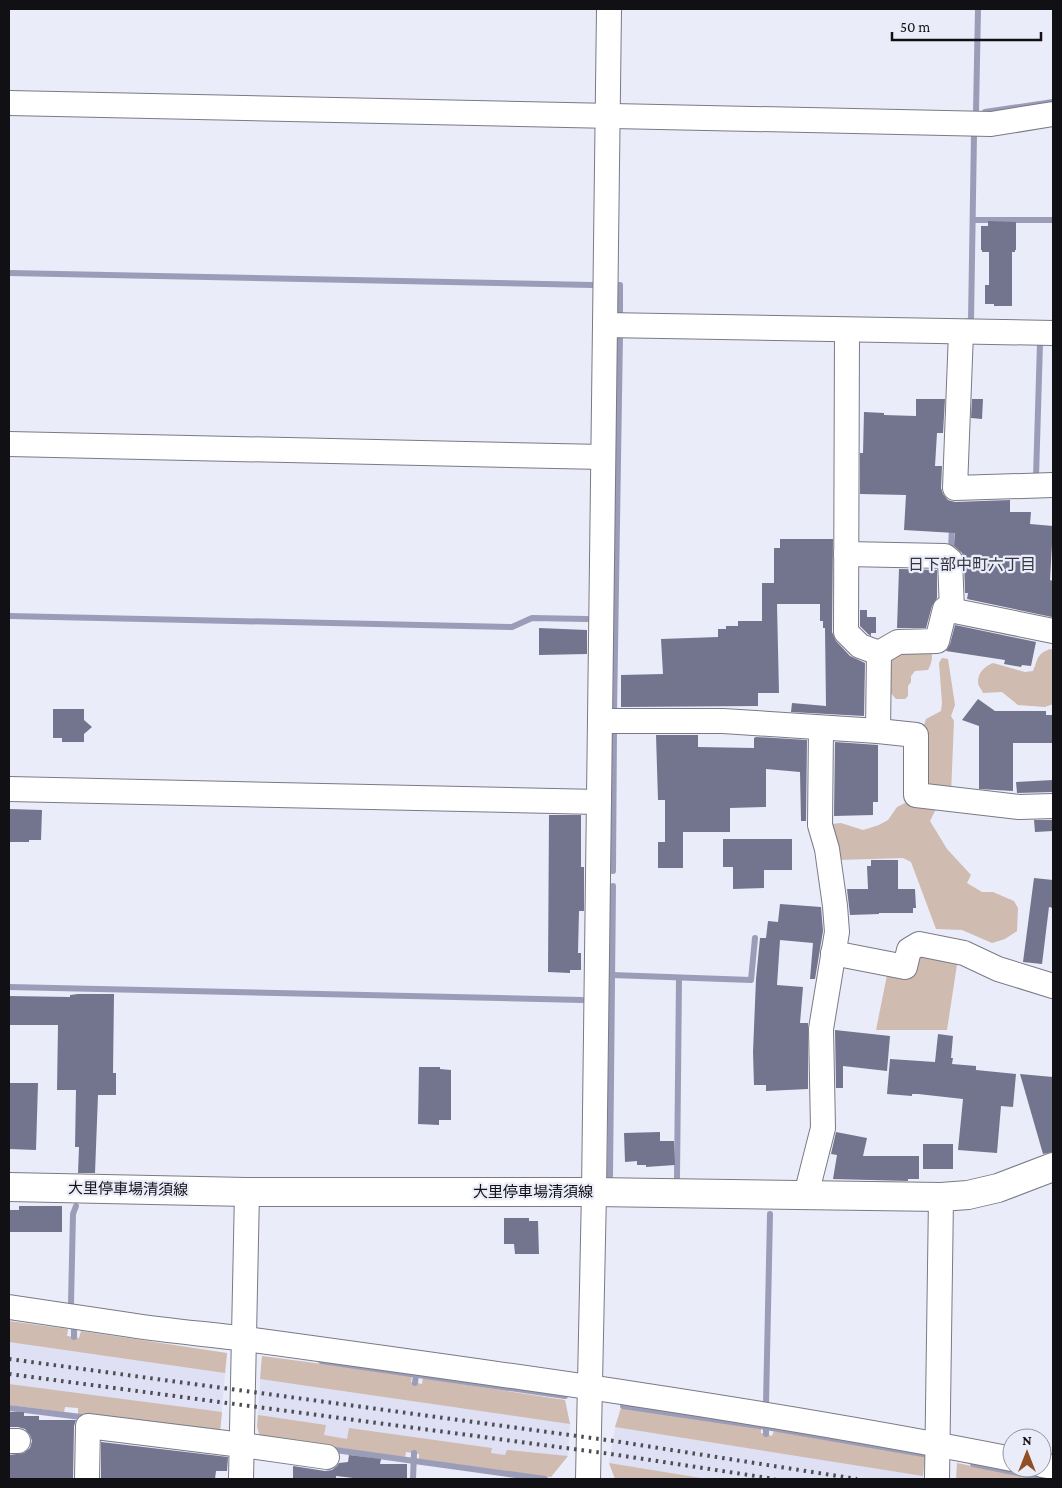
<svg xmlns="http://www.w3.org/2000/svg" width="1062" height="1488" font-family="'Crimson Pro','Noto Sans JP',serif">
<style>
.built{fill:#dfe0f4}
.green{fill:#cfbbb0}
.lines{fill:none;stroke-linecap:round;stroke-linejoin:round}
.stream{stroke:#9b9cb8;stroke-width:6}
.building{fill:#73748e}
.street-casing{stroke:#797a85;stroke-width:26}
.secondary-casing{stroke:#797a85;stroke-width:30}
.street{stroke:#fff;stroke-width:24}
.secondary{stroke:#fff;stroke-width:28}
.rail{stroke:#4d4d54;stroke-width:4;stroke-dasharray:2.5 5;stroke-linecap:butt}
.labels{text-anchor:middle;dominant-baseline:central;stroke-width:4.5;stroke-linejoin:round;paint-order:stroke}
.street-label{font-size:15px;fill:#101015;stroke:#ebecf9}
.neighbourhood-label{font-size:16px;fill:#363640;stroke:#ebecf9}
</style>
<rect width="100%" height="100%" fill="#ebecf9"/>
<g class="built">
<polygon points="9,1321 68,1329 67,1336 79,1338 81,1331 227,1353 220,1432 78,1414 78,1408 71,1407 65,1407 64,1412 9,1405"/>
<polygon points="262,1356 412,1376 411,1382 422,1384 423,1378 565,1400 570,1424 568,1456 551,1477 419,1459 419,1454 406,1452 405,1457 257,1427"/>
<polygon points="621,1408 761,1428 761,1433 772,1436 774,1431 925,1457 923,1479 615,1479 609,1463 615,1427"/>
</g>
<g class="green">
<path d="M931,648c2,8 1,15 -3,22l-13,1 -4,5v6l-3,4v10l-3,3h-9l-7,-8 1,-37z"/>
<path d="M1050,649l3,1v54l-8,3 -27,-2 -16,-13 -19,1c-1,-3 -3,-5 -4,-7 -4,-10 5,-20 14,-23l32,9 8,-1c5,-11 3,-17 17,-22z"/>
<polygon points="942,658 948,659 955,705 951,716 954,721 951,794 926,791 923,728 926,719 941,711 942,703 939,663"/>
<polygon points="909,801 938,805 930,821 947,849 971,875 967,883 982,892 993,892 1014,901 1018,908 1017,931 1005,939 992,943 962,930 936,929 911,862 903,858 838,860 831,824 841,823 863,830 879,825 888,820 897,807"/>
<polygon points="914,955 958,958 947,1030 876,1030 888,970"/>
<polygon points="9,1321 68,1329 67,1336 79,1338 81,1331 227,1353 225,1373 9,1342"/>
<polygon points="262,1356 412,1376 411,1382 422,1384 423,1378 565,1400 570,1424 260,1379"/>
<polygon points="9,1384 222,1412 220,1432 78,1414 78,1408 65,1407 64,1412 9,1405"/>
<polygon points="621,1408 761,1428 761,1433 772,1436 774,1431 925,1457 923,1476 615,1427"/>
<polygon points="258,1415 326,1425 324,1435 347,1439 349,1428 492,1448 491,1453 505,1455 507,1450 568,1456 551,1477 419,1459 419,1454 406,1452 405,1457 260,1437 257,1427"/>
<polygon points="609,1463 707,1479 615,1479"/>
<polygon points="957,1463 1036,1479 956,1479"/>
</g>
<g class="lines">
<g class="stream">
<polyline points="976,112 978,9"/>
<polyline points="985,112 1053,102"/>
<polyline points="973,220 1053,220"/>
<polyline points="9,273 592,285"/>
<polyline points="620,285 620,316 625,316"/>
<polyline points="968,321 971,321 974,134"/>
<polyline points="1036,477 1040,343"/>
<polyline points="951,551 952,525"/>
<polyline points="9,616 512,627 532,618 587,619"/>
<polyline points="614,713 620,334"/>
<polyline points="613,871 614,730"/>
<polyline points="612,975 751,980 755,938"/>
<polyline points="9,987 582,1000"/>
<polyline points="610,1176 613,886"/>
<polyline points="677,1178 679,978"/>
<polyline points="71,1303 73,1214 76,1206"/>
<polyline points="74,1337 74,1328"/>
<polyline points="321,1361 565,1396"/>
<polyline points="415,1383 416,1375"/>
<polyline points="766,1404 770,1214"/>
<polyline points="623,1406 766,1427 923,1454"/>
<polyline points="9,1408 89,1418"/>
<polyline points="766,1427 766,1434"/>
<polyline points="328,1449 545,1479"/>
<polyline points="973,1464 1048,1479"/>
<polyline points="413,1479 414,1453"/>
</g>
</g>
<g class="building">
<polygon points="988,221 1016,222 1016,250 1015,250 1015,252 1012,252 1012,306 994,306 994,304 985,304 985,285 989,285 989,252 982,252 982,250 981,250 981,226 988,226"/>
<polygon points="916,399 945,399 943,433 937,433 935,466 942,466 941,488 943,494 948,500 955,502 1010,500 1010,512 1031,512 1030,524 1053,526 1050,580 1053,581 1052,617 967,599 968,593 965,593 964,559 962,553 954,546 955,533 904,530 906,495 860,494 860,453 863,453 864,412 884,413 884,415 916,416"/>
<polygon points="972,399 983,399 982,419 971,418"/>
<polygon points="780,539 833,539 832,632 836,641 850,656 865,663 864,716 791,712 792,703 826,706 825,628 823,628 823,621 820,621 820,604 777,604 779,693 758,693 758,706 621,707 621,675 663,674 661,639 718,637 718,629 726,629 726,626 738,626 738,621 762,621 762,583 774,583 774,548 780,548"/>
<polygon points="899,569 937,570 937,598 932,606 926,628 897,628"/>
<polygon points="860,610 867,610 867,617 876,617 876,633 871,633 871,636 868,634 860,626"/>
<polygon points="955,625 1036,642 1031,666 1022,665 1021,667 1004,664 1005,660 946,651 950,644"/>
<polygon points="539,628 587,630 587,654 539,655"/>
<polygon points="978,699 995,711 1046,711 1046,715 1053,715 1053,743 1013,743 1013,791 979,789 979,726 962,720"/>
<polygon points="53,709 84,709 84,720 92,727 84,734 84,742 62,742 62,738 53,738"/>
<polygon points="656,735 698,735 698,747 754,748 754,738 756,737 807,740 806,821 801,821 800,772 766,769 766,807 730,808 730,832 683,832 683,868 658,868 658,842 665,842 665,800 658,800"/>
<polygon points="835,742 878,745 878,802 873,802 873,815 834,816"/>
<polygon points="1053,780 1053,792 1017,793 1016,782"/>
<polygon points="9,809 42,810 41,840 29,840 29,842 9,842"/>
<polygon points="549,815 581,815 581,867 584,867 584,911 579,911 578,953 581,953 581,970 570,970 570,973 548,972"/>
<polygon points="1034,820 1053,820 1053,831 1035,832"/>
<polygon points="723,839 792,839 792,870 764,870 764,888 733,889 733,867 723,867"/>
<polygon points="871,860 898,860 898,889 915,889 916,908 913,908 913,913 879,913 879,914 850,915 847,889 868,889 867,866 871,866"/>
<polygon points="1034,878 1053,880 1053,908 1049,907 1042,964 1023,962"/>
<polygon points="780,904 821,907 823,931 815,979 810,979 813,943 780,940 777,985 803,987 800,1023 808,1023 808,1089 766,1091 766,1085 754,1085 753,1052 756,979 760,938 766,938 768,921 778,922"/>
<polygon points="78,994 114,994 113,1073 116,1073 116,1095 98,1095 95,1173 78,1173 79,1147 75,1147 76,1090 57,1090 58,1025 9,1025 9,996 70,997 70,995"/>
<polygon points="835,1030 890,1036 887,1071 843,1066 843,1088 836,1088"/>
<polygon points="938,1034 953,1036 951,1058 953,1058 952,1064 976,1066 976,1070 1016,1074 1013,1107 1001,1106 997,1153 958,1150 963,1099 918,1094 912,1094 912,1096 887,1094 890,1059 935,1062"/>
<polygon points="419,1067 440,1067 440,1069 451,1070 451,1120 439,1120 439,1125 418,1124"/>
<polygon points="1020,1074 1053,1077 1053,1152 1043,1154"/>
<polygon points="9,1083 38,1083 36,1150 9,1149"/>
<polygon points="660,1132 660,1141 674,1141 675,1165 646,1167 646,1165 637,1165 637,1161 625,1162 624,1133"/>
<polygon points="836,1132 867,1138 863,1156 919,1156 919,1179 908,1179 908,1181 833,1179 837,1155 831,1154"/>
<rect x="923" y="1144" width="30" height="25"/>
<polygon points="19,1206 62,1206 62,1232 9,1232 9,1210 19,1210"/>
<polygon points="504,1218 529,1218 529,1221 538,1221 539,1254 515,1254 514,1244 504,1244"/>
<polygon points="9,1412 24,1412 24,1416 39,1416 39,1420 76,1420 74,1426 73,1479 9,1479 9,1455 24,1453 30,1448 32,1441 30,1435 25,1429 18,1427 9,1427"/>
<polygon points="101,1442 228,1457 227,1471 216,1471 215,1479 191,1479 191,1478 101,1479"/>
<polygon points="349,1455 381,1459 380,1464 407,1464 407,1479 362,1479 336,1476 336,1479 293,1479 293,1466 325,1471 332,1470 337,1466 339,1463 348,1462"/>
</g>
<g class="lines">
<defs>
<g id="street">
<polyline points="9,103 991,124 1053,114"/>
<polyline points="605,325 1053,333"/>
<polyline points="847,330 846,632 860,646 879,653"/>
<polyline points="961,332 955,488 1053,485"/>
<polyline points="9,444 603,457"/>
<polyline points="846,554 945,556 950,560 952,610"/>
<polyline points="600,721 723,721 878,731 879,653 898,642 937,641 945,609 1053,631"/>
<polyline points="878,731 916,735 916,795 1019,807 1053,806"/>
<polyline points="9,789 599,802"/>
<polyline points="833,953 905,967 909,950 919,944 964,953 998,969 1053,986"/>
<polyline points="806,1195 823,1128 821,1029 837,932 835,906 827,849 820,825 821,728"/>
<path d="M9,1307c40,6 80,12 121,18 38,6 77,9 116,14 256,35 513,70 766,120"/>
<polyline points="9,1441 18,1441"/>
<polyline points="1042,1465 1053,1467"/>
<polyline points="87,1479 88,1426 242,1445 327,1457"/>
<polyline points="241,1479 247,1192"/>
<polyline points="588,1479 594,1192 609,9"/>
<polyline points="937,1479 941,1197"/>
</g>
<polyline id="secondary" points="9,1187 247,1192 594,1192 941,1197 968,1195 998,1188 1053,1167"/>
</defs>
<use href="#street" class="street-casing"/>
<use href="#secondary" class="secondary-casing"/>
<use href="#street" class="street"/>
<use href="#secondary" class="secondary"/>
<g class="rail">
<polyline points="9,1359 614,1441 857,1479"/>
<polyline points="9,1374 611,1454 775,1479"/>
</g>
</g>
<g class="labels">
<g class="street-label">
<text transform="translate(128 1189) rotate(1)">大里停車場清須線</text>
<text x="533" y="1192">大里停車場清須線</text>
</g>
<g class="neighbourhood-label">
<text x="972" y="564">日下部中町六丁目</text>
</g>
</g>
<rect width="1062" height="1488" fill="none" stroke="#101015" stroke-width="20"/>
<g transform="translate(1027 1453)"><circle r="24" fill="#ebecf9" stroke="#93949e"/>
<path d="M0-4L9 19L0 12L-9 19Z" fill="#934f23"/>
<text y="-8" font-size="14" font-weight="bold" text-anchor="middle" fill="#101015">N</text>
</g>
<path d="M892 32v8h149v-8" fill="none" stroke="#101015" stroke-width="2.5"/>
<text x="900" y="32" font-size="15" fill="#101015" stroke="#ebecf9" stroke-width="4" paint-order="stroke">50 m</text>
</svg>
